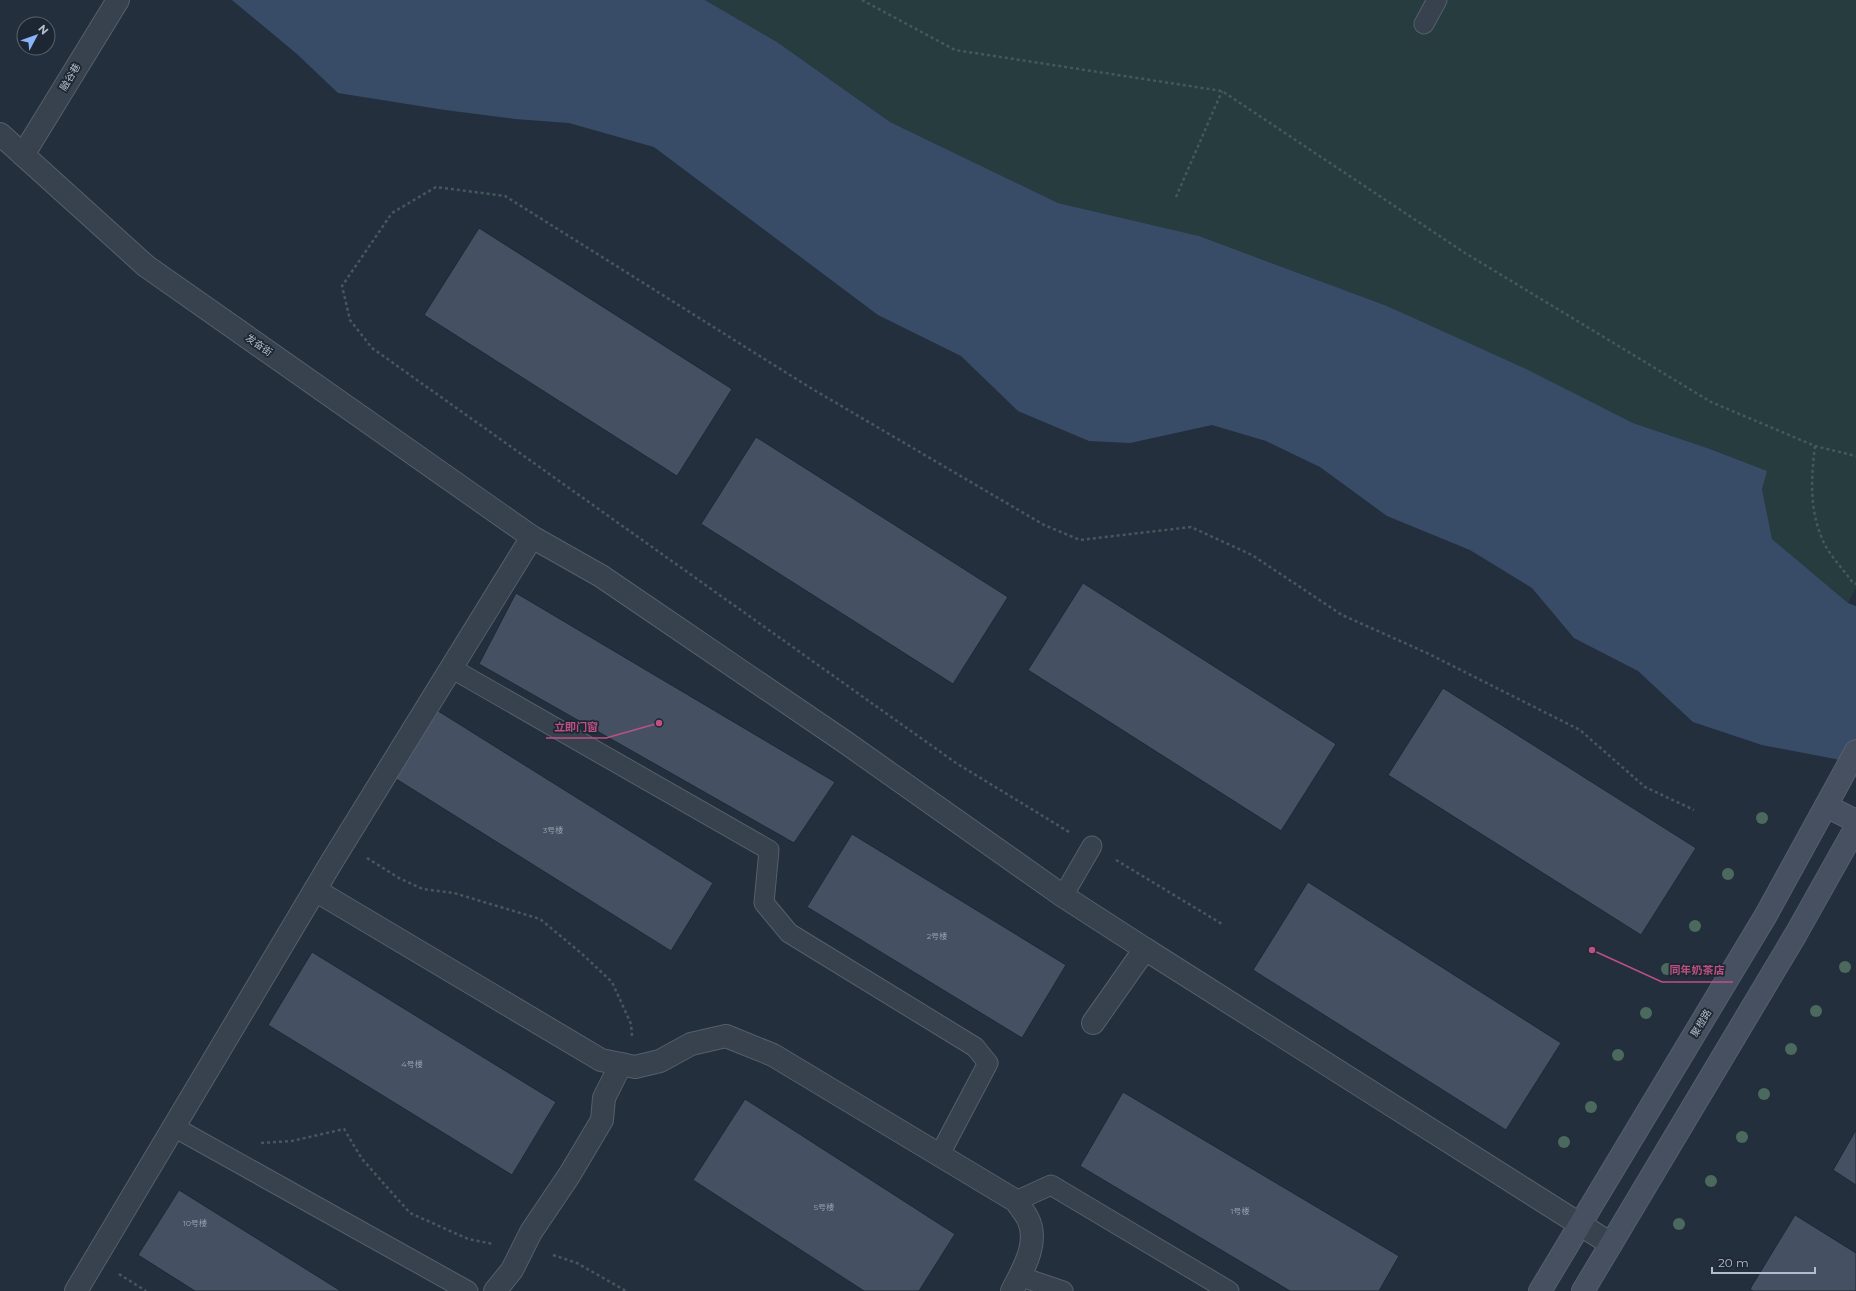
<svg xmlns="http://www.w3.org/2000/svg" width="1856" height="1291" font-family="Montserrat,'Noto Sans SC',sans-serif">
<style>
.green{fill:#263c3f}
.water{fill:#394c67}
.building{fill:#455162;stroke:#1f2835}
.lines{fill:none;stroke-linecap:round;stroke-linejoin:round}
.lane-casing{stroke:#565f6c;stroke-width:21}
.street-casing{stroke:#565f6c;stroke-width:24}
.secondary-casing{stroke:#565f6c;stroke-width:24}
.path{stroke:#44595c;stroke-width:2.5;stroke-dasharray:3 3;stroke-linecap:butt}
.lane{stroke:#38414e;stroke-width:19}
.street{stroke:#38414e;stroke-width:22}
.secondary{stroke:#465061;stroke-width:22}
.tree{fill:#4b6a5d}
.labels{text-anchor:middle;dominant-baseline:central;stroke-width:3.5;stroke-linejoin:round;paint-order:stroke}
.number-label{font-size:8px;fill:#98a1af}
.street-label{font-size:10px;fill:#b4bcc9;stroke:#1d2633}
.leader{fill:none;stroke:#bd5182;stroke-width:1.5}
.callout-dot{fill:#bd5182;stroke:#1d2633;stroke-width:1.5}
.callout-label{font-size:11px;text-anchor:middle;font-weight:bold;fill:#bd5182;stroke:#1d2633;stroke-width:3.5;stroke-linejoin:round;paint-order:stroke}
</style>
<rect width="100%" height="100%" fill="#242f3e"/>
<polygon class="green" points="705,0 1856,0 1856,588 1848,603 1772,539 1762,489 1766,471 1710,449 1633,423 1387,306 1199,236 1058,203 890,122 777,42"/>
<polygon class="water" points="232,0 705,0 777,42 890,122 1058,203 1199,236 1387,306 1526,369 1633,423 1710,449 1767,471 1762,489 1772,539 1848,603 1856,606 1856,763 1762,745 1693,722 1638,671 1574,638 1532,588 1470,550 1387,516 1320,467 1266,441 1212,425 1130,443 1089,441 1018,411 961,356 878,315 654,147 569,123 515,119 445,110 338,93 297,54"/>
<g class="building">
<polygon points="479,228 732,389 677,476 424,315"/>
<polygon points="756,437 1008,597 953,684 701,524"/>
<polygon points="1083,583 1336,744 1281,831 1028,670"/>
<polygon points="516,593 835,782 794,843 479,664"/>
<polygon points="1443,688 1696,848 1641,935 1388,775"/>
<polygon points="435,709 713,883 671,951 393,777"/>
<polygon points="852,834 1066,965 1022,1038 807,907"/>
<polygon points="1308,882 1561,1043 1506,1130 1253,970"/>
<polygon points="312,952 556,1102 512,1175 268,1025"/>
<polygon points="1123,1092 1399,1256 1379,1291 1290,1291 1080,1166"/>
<polygon points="745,1099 955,1234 919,1291 864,1291 693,1180"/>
<polygon points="1856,1130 1856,1185 1833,1170"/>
<polygon points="179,1190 341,1291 195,1291 138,1255"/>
<polygon points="1795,1215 1856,1253 1856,1291 1753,1291 1750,1289"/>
</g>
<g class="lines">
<defs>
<g id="lane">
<polyline points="1424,24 1437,0"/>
<polyline points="451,668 769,850 764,903 789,933 975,1047 988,1063 940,1154"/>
<polyline points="1063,896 1092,846"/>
<polyline points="174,1127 468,1291"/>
<polyline points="1016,1201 1051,1185 1229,1291"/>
<polyline points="1019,1276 1063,1291"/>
</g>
<g id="street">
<polyline points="0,134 146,266 532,537"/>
<polyline points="23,155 118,0"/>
<path d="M315,890l286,170 34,7 25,-6 31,-17 35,-8 47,19 243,146c4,6 9,12 12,18 12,24 -6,52 -16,72"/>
<polyline points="1093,1023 1145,949 1611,1244"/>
<polyline points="76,1291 331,863 532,537 601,576 845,742 1063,896 1145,949"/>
<polyline points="495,1291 512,1270 531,1232 570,1174 602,1120 604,1098 621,1064"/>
</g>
<g id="secondary">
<polyline points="1826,806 1856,821"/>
<polyline points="1540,1291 1766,915 1856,751"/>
<polyline points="1583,1291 1796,934 1856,827"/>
</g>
</defs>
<use href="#lane" class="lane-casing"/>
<use href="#street" class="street-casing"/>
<use href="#secondary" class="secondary-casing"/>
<g class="path">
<polyline points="862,0 955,50 1222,91 1465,253 1711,402 1815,446 1856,456"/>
<polyline points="1176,197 1222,91"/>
<path d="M1815,446c-4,33 -6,65 9,97 7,14 20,27 29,40l3,1"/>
<polyline points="1069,832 956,763 372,348 350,320 342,286 392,213 436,187 505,196 809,387 1044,525 1080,540 1191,527 1252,555 1342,615 1427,653 1580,730 1645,787 1694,810"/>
<polyline points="367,858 399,878 423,889 454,893 540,919 581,953 612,982 631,1024 632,1036"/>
<polyline points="1116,860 1222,924"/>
<polyline points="261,1143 292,1141 344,1129 362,1159 410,1213 468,1239 493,1244"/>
<polyline points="553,1255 577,1263 626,1291"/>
<polyline points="119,1274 146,1291"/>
</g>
<use href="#lane" class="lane"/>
<use href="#street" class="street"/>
<use href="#secondary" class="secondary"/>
</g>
<g class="tree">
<circle cx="1762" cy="818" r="6"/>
<circle cx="1728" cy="874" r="6"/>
<circle cx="1695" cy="926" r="6"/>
<circle cx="1845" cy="967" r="6"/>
<circle cx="1667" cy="969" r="6"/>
<circle cx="1816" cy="1011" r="6"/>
<circle cx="1646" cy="1013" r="6"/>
<circle cx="1791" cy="1049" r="6"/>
<circle cx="1618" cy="1055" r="6"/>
<circle cx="1764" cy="1094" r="6"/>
<circle cx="1591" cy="1107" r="6"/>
<circle cx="1742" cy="1137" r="6"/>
<circle cx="1564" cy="1142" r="6"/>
<circle cx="1711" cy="1181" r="6"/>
<circle cx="1679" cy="1224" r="6"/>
</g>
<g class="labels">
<g class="number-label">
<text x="553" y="830">3号楼</text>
<text x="937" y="936">2号楼</text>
<text x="412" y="1064">4号楼</text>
<text x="824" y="1207">5号楼</text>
<text x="1240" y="1211">1号楼</text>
<text x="195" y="1223">10号楼</text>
</g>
<g class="street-label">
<text transform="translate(70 77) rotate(-59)">融谷巷</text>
<text transform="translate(259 345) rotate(35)">发奋街</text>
<text transform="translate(1701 1023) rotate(-59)">聚橙路</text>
</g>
</g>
<path class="leader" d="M659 723L606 738H546M1592 950L1662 982H1733"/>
<g class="callout-dot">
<circle cx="659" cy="723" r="4"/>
<circle cx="1592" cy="950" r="4"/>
</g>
<g class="callout-label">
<text x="576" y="731">立即门窗</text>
<text x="1697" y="974">同年奶茶店</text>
</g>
<g transform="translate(36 36) rotate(49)"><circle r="19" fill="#1d2633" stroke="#59626f"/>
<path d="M0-3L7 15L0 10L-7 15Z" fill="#8ab4f8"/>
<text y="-6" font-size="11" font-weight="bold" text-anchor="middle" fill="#b4bcc9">N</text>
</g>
<path d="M1712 1267v6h103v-6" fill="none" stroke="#b4bcc9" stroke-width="2"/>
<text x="1718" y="1267" font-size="12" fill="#b4bcc9" stroke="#1d2633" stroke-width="3" paint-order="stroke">20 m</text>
</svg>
